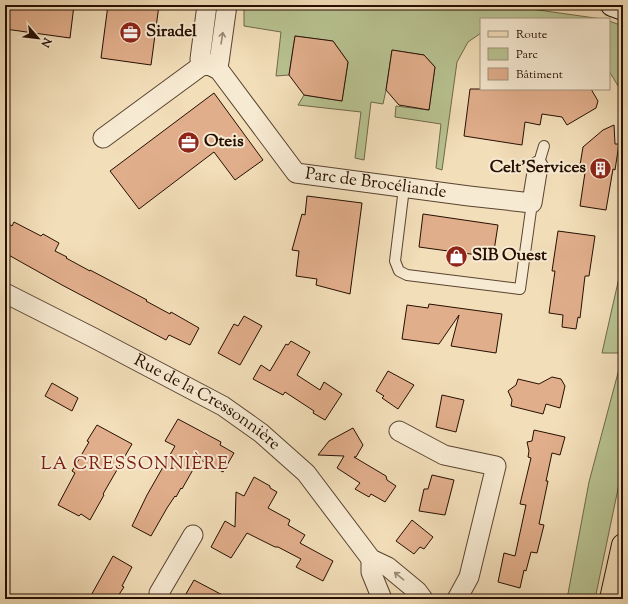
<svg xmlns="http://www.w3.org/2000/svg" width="628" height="604" font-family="'Sorts Mill Goudy',serif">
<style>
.green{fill:#b8c291;stroke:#6f6849}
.building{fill:#e1ae8b;stroke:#260f01}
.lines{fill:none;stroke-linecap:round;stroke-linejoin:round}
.lane-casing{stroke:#59432f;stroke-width:12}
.street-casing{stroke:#59432f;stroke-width:21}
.secondary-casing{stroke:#260f01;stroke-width:24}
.primary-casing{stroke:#260f01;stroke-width:24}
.lane{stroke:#f7ead2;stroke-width:10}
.street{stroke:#f7ead2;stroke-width:19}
.secondary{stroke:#f7ead2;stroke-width:22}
.primary{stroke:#f2deb9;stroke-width:22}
.oneway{stroke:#998774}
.labels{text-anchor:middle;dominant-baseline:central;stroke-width:4;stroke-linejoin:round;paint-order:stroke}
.poi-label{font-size:17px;font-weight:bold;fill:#260f01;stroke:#f7ead2;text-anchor:start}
.street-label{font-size:17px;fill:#260f01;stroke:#f7ead2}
.neighbourhood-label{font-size:18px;letter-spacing:1px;fill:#7a1f14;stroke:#f7ead2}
</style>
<rect width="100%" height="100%" fill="#f2deb9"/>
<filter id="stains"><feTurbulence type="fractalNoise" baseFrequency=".005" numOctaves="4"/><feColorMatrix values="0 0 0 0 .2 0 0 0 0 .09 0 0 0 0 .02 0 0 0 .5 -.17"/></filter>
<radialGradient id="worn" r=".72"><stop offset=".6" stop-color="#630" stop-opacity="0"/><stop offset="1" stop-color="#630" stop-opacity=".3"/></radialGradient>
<g class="green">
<polygon points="244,5 503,5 602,19 481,19 481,33 468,42 457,62 442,170 436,168 441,124 395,117 396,106 429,110 435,67 424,55 392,50 386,90 383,104 371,102 364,160 355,158 361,112 298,105 304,95 342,101 348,62 333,41 295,36 289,75 276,76 281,32 244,26"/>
<polygon points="609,21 623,26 623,94 609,71"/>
<polygon points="623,260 623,353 602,353"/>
<polygon points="623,354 623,465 595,599 567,599 589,482"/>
</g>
<g class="building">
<polygon points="5,5 74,5 70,38 5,29"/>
<polygon points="108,5 159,5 151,65 101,58"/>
<polygon points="295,36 333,41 348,62 342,101 304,95 289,75"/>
<polygon points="392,50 424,55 435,67 429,110 399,105 386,90"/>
<polygon points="470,89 591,89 598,101 596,108 567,125 562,117 542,114 540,125 525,122 522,145 464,136"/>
<polygon points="214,93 263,160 235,180 214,152 139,209 110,171"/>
<polygon points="614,125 615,144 619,144 615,170 613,169 606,210 580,206 586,166 580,165 583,147 603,130"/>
<polygon points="307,196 362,203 350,294 316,285 317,279 296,276 299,251 292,250 302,214 305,215"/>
<polygon points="423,214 498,225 493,257 463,253 462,260 448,258 448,251 419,247"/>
<polygon points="5,222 12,226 14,222 41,236 43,234 59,243 55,251 67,257 66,258 90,271 90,270 147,300 146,301 170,314 171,312 199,328 190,345 169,335 166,340 62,285 5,253"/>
<polygon points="558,231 595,236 589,276 585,276 580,318 578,317 576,329 562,327 563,315 549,313 555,271 552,271"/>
<polygon points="429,304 502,314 496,353 451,346 459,315 439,344 402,339 407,305 428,308"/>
<polygon points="244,316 262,326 240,365 218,353 234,324 238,326"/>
<polygon points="291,341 310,352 297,375 320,390 324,382 342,394 325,420 313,413 314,411 285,392 283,395 253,379 261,365 270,371 286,344 288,345"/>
<polygon points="388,371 414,385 398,409 382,398 384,396 376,391"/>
<polygon points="552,377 561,379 565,386 560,408 546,404 543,414 511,406 512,400 508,391 516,385 518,379 539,384"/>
<polygon points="52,383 78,398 72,411 45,396"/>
<polygon points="442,395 464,400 456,432 436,427"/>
<polygon points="178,419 221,442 220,445 234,453 223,472 199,459 182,489 181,488 176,497 175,496 167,508 151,536 132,526 147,495 175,446 165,441"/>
<polygon points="97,425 132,444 103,494 104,495 90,520 81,514 79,516 58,505 75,473 72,471 89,442 87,441"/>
<polygon points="353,428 363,445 356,457 354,457 386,476 387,480 396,486 385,502 371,494 369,497 355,489 360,483 337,468 344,456 318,455 329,441"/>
<polygon points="534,430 565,437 560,455 552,453 546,481 548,481 539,524 544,525 537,553 531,552 526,571 524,570 520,588 498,582 504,553 515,556 526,505 520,504 531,458 528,457 529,451 527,442 532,441"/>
<polygon points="432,475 454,480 445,515 419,511 424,489 428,489"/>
<polygon points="254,477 270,486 270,488 277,492 268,508 290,520 288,525 305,535 300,543 333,561 323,581 296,567 301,559 278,547 275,547 247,533 231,558 211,547 225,521 235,527 236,492 244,496"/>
<polygon points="412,520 433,537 424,549 420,547 414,554 396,541"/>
<polygon points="113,556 132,567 122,586 124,587 116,599 89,599"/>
<polygon points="194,580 230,599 183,599"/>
</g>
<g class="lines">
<defs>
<g id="lane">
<polyline points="538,166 544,146"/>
<polyline points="404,188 395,261 399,271 407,275 520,289 532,203"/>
</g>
<g id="street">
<polyline points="207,5 200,59 209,65 219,62 227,5"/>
<path id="s1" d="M103,138l98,-72 8,-1 10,5 77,103 173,23 63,7 6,-37"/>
<path id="s2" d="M5,293l87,44 131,69 38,27 45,40 65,86 17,8 29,24 6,8"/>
<polyline points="399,431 444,455 496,466 469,577 457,599"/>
<polyline points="371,559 371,572 382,599"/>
<polyline points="160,599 159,593 193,535"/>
</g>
<polyline id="secondary" points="612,5 623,9"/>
<polyline id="primary" points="611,599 623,545"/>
</defs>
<use href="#lane" class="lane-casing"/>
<use href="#street" class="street-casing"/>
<use href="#secondary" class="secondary-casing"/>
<use href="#primary" class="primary-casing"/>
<use href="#lane" class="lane"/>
<use href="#street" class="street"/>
<use href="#secondary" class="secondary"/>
<use href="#primary" class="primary"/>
</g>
<defs><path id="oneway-shaft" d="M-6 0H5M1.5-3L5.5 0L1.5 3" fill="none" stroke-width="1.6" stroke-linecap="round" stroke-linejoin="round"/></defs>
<g class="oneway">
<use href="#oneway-shaft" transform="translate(222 38) rotate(-81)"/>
<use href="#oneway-shaft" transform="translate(399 576) rotate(-141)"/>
</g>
<defs>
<symbol id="office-disc" viewBox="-11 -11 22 22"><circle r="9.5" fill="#8f2418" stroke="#f7ead2"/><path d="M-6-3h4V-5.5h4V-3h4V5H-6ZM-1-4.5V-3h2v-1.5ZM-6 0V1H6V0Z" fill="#fff"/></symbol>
<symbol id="building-disc" viewBox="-11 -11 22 22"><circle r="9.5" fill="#8f2418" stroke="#f7ead2"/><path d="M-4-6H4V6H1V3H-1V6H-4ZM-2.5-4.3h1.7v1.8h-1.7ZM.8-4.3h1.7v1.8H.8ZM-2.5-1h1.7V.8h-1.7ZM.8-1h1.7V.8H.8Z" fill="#fff"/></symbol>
<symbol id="shop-disc" viewBox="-11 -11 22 22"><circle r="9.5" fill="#8f2418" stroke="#f7ead2"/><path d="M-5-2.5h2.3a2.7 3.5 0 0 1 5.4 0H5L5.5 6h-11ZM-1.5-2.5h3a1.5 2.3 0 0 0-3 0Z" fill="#fff"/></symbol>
</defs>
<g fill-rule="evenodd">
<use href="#office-disc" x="118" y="20" width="25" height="25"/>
<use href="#office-disc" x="176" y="130" width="25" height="25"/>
<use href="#building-disc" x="588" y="156" width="25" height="25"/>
<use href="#shop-disc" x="444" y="244" width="25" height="25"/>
</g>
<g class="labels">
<g class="poi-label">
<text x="146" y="32">Siradel</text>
<text x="204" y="142">Oteis</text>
<text x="586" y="168" text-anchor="end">Celt'Services</text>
<text x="472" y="256">SIB Ouest</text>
</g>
<g class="street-label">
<text stroke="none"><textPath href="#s1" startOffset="350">Parc de Brocéliande</textPath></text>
<text stroke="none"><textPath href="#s2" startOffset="230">Rue de la Cressonnière</textPath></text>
</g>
<g class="neighbourhood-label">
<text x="135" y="465">LA CRESSONNIÈRE</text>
</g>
</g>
<rect width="628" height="604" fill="none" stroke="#f2deb9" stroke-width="20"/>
<rect x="6" y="6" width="616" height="592" fill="none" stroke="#260f01" stroke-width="2"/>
<rect x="10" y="10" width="608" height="584" fill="none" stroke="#260f01"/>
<rect x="480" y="18" width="130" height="72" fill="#f7ead2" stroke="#a3927e"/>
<rect x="488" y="31" width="20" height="6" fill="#f2deb9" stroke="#a3927e"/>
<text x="516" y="38" font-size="12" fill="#260f01">Route</text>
<rect x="488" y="48" width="20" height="12" fill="#b8c291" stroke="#a3927e"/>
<text x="516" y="58" font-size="12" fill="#260f01">Parc</text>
<rect x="488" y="68" width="20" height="12" fill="#e1ae8b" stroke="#a3927e"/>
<text x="516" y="78" font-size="12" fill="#260f01">Bâtiment</text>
<g transform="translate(38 38) rotate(118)" stroke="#f7ead2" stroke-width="3" paint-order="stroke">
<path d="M0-3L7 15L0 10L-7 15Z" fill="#260f01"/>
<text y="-6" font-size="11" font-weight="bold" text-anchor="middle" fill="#260f01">N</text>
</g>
<rect width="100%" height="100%" filter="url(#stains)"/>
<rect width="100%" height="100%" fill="url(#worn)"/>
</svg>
